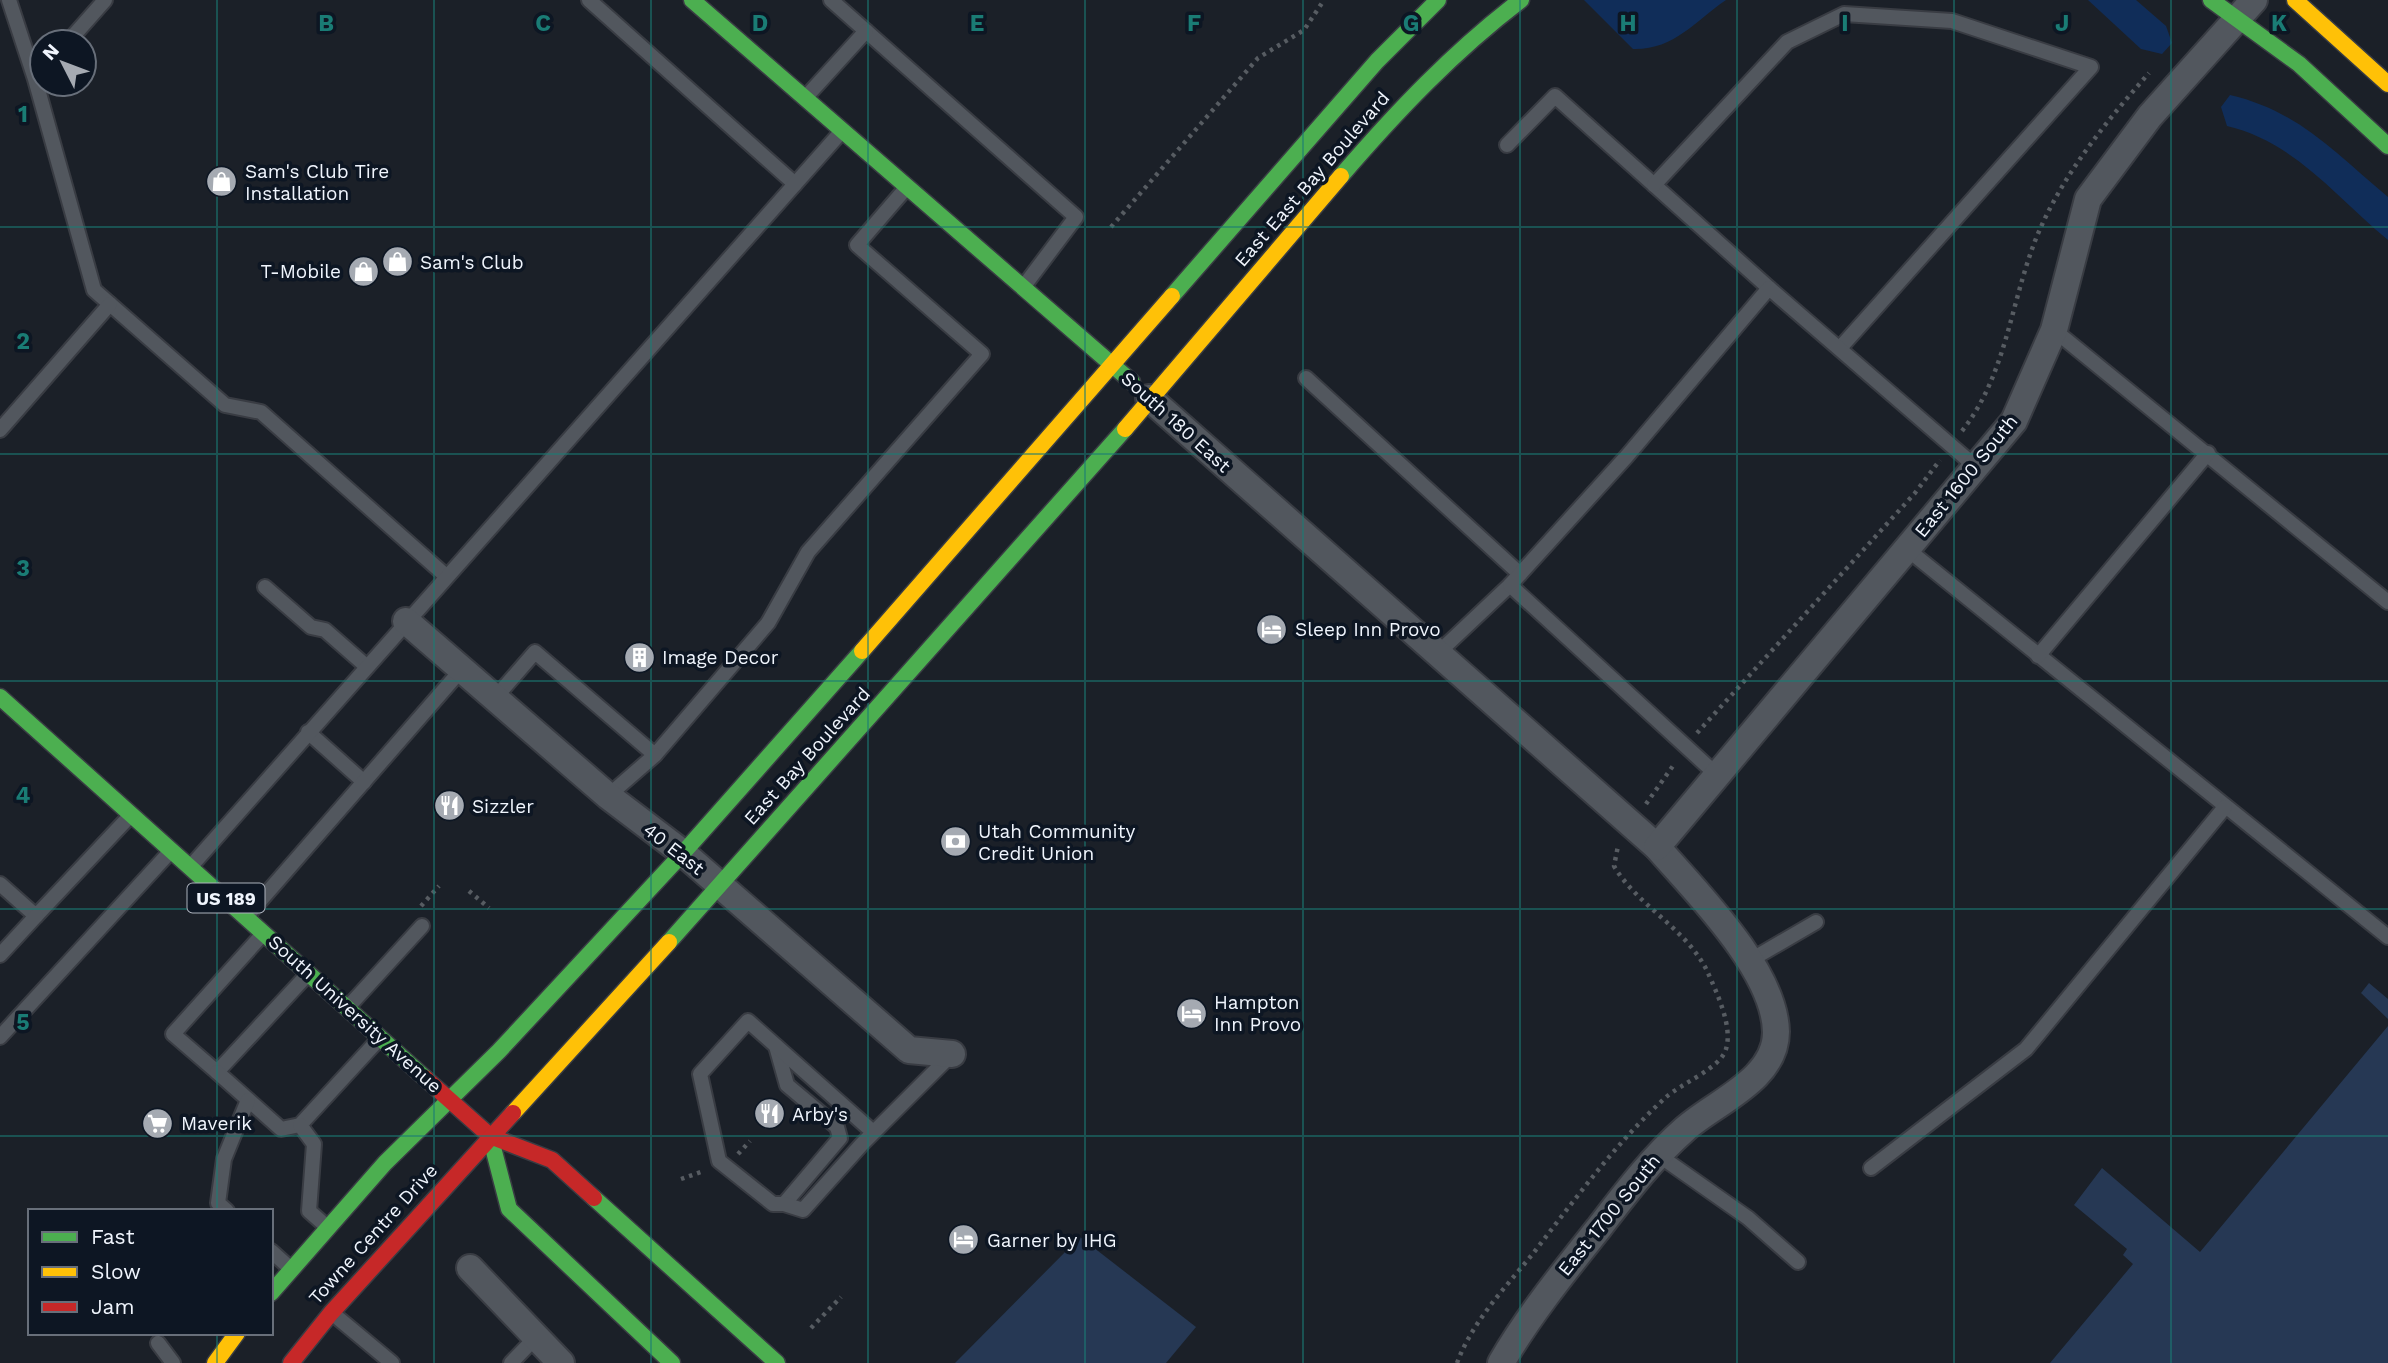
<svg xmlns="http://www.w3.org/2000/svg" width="2388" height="1363" font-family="'Work Sans',sans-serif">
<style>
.green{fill:#263854}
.water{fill:#102d59}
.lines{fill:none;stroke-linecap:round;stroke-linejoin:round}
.lane-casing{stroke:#393c43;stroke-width:18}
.street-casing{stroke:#393c43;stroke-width:30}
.fast-casing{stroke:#393c43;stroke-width:19}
.slow-casing{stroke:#393c43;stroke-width:19}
.jam-casing{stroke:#393c43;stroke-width:19}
.path{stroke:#575c62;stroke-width:4.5;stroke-dasharray:3.5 5;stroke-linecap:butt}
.lane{stroke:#52575e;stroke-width:14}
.street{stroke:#52575e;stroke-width:26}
.fast{stroke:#4caf50;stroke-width:16}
.slow{stroke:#ffc107;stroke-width:16}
.jam{stroke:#c62828;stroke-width:16}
.grid{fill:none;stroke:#1a7c75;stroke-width:2;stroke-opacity:0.55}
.labels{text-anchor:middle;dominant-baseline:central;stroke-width:7;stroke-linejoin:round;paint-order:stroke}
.shield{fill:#0d1623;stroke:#acb2bc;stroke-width:2}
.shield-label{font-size:18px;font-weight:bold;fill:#f0f5fd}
.poi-label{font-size:19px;fill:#f0f5fd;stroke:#0d1623;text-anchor:start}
.street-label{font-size:19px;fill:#f0f5fd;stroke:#0d1623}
.grid-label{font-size:23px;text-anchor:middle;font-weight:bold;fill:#1a7c75;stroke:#0d1623;stroke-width:7;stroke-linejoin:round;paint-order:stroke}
</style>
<rect width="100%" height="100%" fill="#1b2028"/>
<g class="green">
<polygon points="2369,983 2388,999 2388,1019 2361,993"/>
<polygon points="2388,1026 2388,1363 2050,1363 2133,1264 2123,1255 2127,1249 2074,1205 2102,1168 2200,1252"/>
<polygon points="1080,1237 1196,1327 1166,1363 955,1363"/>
</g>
<g class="water">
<path d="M1584,0h142c-32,22 -52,50 -93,49z"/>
<polygon points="2088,0 2136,0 2166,26 2172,43 2162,54 2141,49"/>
<path d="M2230,95c69,16 105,58 158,102v43c-52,-43 -93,-98 -161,-114l-6,-19z"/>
</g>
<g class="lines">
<defs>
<g id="lane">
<polyline points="9,0 35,79 94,290 225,405 261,412 446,576"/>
<polyline points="589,0 795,184"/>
<polyline points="831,0 1076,217 1024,286"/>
<polyline points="68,42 105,0"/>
<polyline points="806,97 866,31"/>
<polyline points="1507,145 1555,96 1769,288"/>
<polyline points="1654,185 1787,42 1844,14 1952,21 2091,67 1840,348"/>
<polyline points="2054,330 2388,602"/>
<polyline points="1306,378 1520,574"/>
<polyline points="0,430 110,304"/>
<polyline points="1907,549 2388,937"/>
<polyline points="265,587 311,627 325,630 366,666"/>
<polyline points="1438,653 1510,585"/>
<polyline points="2038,656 2208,453"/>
<polyline points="495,698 535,652 655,755 768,623 808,552 982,354 857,245 907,187"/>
<polyline points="308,732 364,782"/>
<polyline points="1717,775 1510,585 1627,456 1769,288 1976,467"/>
<polyline points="608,796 655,755"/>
<polyline points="192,865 842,131"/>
<polyline points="0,884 36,916 129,817"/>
<polyline points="247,916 462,669"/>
<polyline points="262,935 173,1034 217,1072 308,974"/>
<polyline points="0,955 36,916"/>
<polyline points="1749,961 1816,922"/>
<polyline points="349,1006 422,926"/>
<polyline points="0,1037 169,853"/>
<polyline points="776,1046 787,1085 837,1127 840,1138 784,1204"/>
<polyline points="217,1072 281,1129 300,1125 379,1039"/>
<polyline points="300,1125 314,1144 309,1211 326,1226"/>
<polyline points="873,1132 748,1021 700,1074 719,1161 773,1204 784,1204 803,1210 862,1144 952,1054"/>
<polyline points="1657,1154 1748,1218 1798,1262"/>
<polyline points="1871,1168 2026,1049 2225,807"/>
<polyline points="227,1211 218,1203 224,1159 248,1100"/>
<polyline points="271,1251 291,1269"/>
<polyline points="332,1313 392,1363"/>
<polyline points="158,1343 173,1363"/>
<polyline points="511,1363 536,1337"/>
</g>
<g id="street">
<path d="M1149,398l508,449c39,45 118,123 119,185 0,48 -61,70 -91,97 -34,30 -60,65 -87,100 -35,44 -69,86 -97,134"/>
<polyline points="406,621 608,796 683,853 909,1050 952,1054"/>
<polyline points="1657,847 2014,421 2054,330 2088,199 2150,116 2254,0"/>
<polyline points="470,1268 561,1363"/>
</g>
<g id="fast">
<polyline points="692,0 1132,382"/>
<polyline points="2211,0 2299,64 2388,146"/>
<path d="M1341,176c56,-65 112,-124 180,-176"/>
<polyline points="1172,296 1377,61 1438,0"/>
<polyline points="0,697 425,1078"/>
<polyline points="669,942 1125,429"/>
<polyline points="490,1136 509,1209 672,1363"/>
<polyline points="594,1198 777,1363"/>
<polyline points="271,1293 385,1163 499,1051 683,853 862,651"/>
</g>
<g id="slow">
<polyline points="2295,0 2388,84"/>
<polyline points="1125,429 1341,176"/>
<polyline points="862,651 1172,296"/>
<polyline points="513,1113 669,942"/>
<polyline points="215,1363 237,1333"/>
</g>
<g id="jam">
<polyline points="425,1078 490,1136 552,1160 594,1198"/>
<polyline points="291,1363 331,1313 513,1113"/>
</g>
</defs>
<use href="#lane" class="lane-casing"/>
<use href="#street" class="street-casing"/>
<use href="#fast" class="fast-casing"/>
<use href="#slow" class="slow-casing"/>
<use href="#jam" class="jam-casing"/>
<g class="path">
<polyline points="1111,227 1258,58 1304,30 1324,0"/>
<path d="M1962,431c44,-56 48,-125 73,-190 25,-63 69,-117 114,-168"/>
<polyline points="1697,733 1915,493 1940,460"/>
<polyline points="1646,804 1675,763"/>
<polyline points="469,891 489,908"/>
<polyline points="421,906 439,886"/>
<polyline points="738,1154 750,1141"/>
<polyline points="681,1179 701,1172"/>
<polyline points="811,1328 841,1297"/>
<path d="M1457,1363c16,-43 50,-77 78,-112 41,-53 81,-108 130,-153 15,-14 56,-30 61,-49 7,-22 -9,-56 -18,-76 -20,-44 -70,-66 -94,-107l4,-20"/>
</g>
<use href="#lane" class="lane"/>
<use href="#street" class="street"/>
<use href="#fast" class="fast"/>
<use href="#slow" class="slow"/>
<use href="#jam" class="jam"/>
</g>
<path class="grid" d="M217,0v1211M434,0v1363M651,0v1363M868,0v1363M1085,0v1363M1303,0v1363M1520,0v1363M1737,0v1363M1954,0v1363M2171,0v1363M0,227h2388M0,454h2388M0,681h2388M0,909h2388M0,1136h2388M217,1333v30"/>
<defs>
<symbol id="shop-disc" viewBox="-11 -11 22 22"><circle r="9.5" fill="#a5aab2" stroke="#0d1623"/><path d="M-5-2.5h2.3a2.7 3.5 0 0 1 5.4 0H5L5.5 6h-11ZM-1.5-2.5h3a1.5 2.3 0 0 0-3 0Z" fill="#fff"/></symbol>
<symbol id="hotel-disc" viewBox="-11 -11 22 22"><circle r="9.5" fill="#a5aab2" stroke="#0d1623"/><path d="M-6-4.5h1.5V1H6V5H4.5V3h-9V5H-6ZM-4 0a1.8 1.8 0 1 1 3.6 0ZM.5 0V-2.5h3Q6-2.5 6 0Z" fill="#fff"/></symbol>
<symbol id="building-disc" viewBox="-11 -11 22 22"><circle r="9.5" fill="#a5aab2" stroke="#0d1623"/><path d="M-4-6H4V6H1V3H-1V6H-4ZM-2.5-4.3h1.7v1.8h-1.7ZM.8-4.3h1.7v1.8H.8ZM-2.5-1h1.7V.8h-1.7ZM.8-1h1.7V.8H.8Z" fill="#fff"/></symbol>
<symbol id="restaurant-disc" viewBox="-11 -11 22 22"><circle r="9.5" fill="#a5aab2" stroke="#0d1623"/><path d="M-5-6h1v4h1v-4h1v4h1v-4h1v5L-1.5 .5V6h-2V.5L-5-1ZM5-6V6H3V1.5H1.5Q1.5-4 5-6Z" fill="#fff"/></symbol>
<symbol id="bank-disc" viewBox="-11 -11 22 22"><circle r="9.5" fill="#a5aab2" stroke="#0d1623"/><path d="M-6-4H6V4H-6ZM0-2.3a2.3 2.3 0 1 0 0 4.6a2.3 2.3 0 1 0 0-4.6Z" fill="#fff"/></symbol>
<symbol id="supermarket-disc" viewBox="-11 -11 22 22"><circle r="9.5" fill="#a5aab2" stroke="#0d1623"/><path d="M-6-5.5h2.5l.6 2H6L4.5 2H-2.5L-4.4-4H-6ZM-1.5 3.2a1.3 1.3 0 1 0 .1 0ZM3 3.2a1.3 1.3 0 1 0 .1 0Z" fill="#fff"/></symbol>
</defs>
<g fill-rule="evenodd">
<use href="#shop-disc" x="204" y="164" width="35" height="35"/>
<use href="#shop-disc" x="380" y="244" width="35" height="35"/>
<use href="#shop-disc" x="346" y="254" width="35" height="35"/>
<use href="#hotel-disc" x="1254" y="612" width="35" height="35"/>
<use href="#building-disc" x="622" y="640" width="35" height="35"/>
<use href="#restaurant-disc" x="432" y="788" width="35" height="35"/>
<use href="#bank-disc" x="938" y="824" width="35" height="35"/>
<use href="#hotel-disc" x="1174" y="996" width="35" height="35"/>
<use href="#restaurant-disc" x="752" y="1096" width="35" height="35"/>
<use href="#supermarket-disc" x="140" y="1106" width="35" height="35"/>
<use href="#hotel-disc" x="946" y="1222" width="35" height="35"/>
</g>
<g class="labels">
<rect class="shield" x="187.5" y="883.5" width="77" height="29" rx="5"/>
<g class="shield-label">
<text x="226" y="898">US 189</text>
</g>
<g class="poi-label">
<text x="245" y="171">Sam's Club Tire<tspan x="245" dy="22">Installation</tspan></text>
<text x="420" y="262">Sam's Club</text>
<text x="341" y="271" text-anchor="end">T-Mobile</text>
<text x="1295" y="629">Sleep Inn Provo</text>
<text x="662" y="657">Image Decor</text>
<text x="472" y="806">Sizzler</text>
<text x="978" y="831">Utah Community<tspan x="978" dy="22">Credit Union</tspan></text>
<text x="1214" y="1002">Hampton<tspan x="1214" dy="22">Inn Provo</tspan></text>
<text x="792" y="1114">Arby's</text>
<text x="181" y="1123">Maverik</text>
<text x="987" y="1240">Garner by IHG</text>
</g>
<g class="street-label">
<text transform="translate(1312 179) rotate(-49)">East East Bay Boulevard</text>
<text transform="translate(1176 422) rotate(42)">South 180 East</text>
<text transform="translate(1966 476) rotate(-51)">East 1600 South</text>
<text transform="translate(807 756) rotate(-48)">East Bay Boulevard</text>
<text transform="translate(674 849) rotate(38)">40 East</text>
<text transform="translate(355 1014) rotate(42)">South University Avenue</text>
<text transform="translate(1609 1215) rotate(-51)">East 1700 South</text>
<text transform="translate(373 1234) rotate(-48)">Towne Centre Drive</text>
</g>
</g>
<g class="grid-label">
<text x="326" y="31">B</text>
<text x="543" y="31">C</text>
<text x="760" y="31">D</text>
<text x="977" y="31">E</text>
<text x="1194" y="31">F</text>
<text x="1411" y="31">G</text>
<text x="1628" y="31">H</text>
<text x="1845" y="31">I</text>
<text x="2062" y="31">J</text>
<text x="2279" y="31">K</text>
<text x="23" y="122">1</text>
<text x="23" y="349">2</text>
<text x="23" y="576">3</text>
<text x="23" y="803">4</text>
<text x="23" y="1030">5</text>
</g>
<rect x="28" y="1209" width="245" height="126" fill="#0d1623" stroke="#686f7a" stroke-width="2"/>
<rect x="42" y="1232" width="35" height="10" fill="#4caf50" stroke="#686f7a" stroke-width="2"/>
<text x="91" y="1244" font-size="21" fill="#f0f5fd">Fast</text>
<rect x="42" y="1267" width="35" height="10" fill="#ffc107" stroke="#686f7a" stroke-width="2"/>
<text x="91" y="1279" font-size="21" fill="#f0f5fd">Slow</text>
<rect x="42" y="1302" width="35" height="10" fill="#c62828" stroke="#686f7a" stroke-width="2"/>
<text x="91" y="1314" font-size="21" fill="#f0f5fd">Jam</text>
<g transform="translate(63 63) rotate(312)"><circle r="33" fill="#0d1623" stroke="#686f7a" stroke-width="2"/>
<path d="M0-5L12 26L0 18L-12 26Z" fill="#a5aab2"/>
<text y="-10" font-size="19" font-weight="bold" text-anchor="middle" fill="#f0f5fd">N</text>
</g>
</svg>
